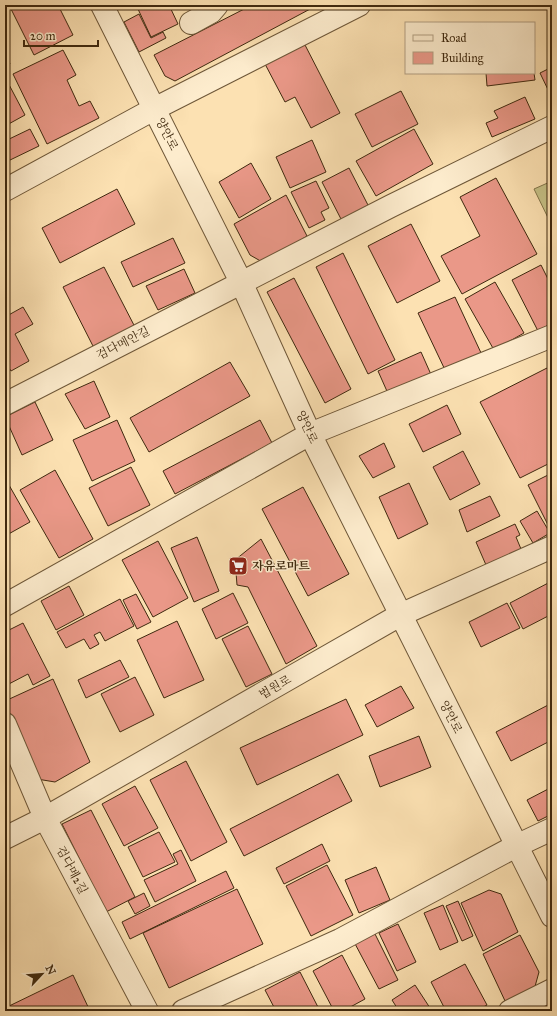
<svg xmlns="http://www.w3.org/2000/svg" width="557" height="1016" font-family="'IM FELL Great Primer','Noto Serif KR',serif">
<style>
.green{fill:#c6c187;stroke:#82754b}
.building{fill:#ea9888;stroke:#3f290f}
.lines{fill:none;stroke-linecap:round;stroke-linejoin:round}
.minor-casing{stroke:#6e5738;stroke-width:24}
.minor{stroke:#fdeccd;stroke-width:22}
.labels{text-anchor:middle;dominant-baseline:central;stroke-width:3;stroke-linejoin:round;paint-order:stroke}
.street-label{font-size:12px;fill:#3f290f;stroke:#fdeccd}
.poi-label{font-size:12px;font-weight:bold;fill:#3f290f;stroke:#fdeccd;text-anchor:start}
</style>
<rect width="100%" height="100%" fill="#fce1b2"/>
<filter id="stains"><feTurbulence type="fractalNoise" baseFrequency=".005" numOctaves="4"/><feColorMatrix values="0 0 0 0 .2 0 0 0 0 .09 0 0 0 0 .02 0 0 0 .5 -.17"/></filter>
<radialGradient id="worn" r=".72"><stop offset=".6" stop-color="#630" stop-opacity="0"/><stop offset="1" stop-color="#630" stop-opacity=".3"/></radialGradient>
<polygon class="green" points="552,181 552,226 534,189"/>
<g class="building">
<polygon points="13,5 58,5 73,35 34,55 10,7"/>
<polygon points="147,5 169,5 178,24 151,37 138,9"/>
<polygon points="252,5 311,5 312,8 175,81 165,76 154,55"/>
<polygon points="139,14 151,38 163,32 166,38 139,52 124,22"/>
<polygon points="304,43 340,113 311,128 295,97 285,102 265,64"/>
<polygon points="63,50 76,75 67,80 79,106 90,101 99,118 47,144 13,74"/>
<polygon points="5,53 10,64 5,66"/>
<polygon points="552,67 552,98 540,73"/>
<polygon points="486,73 534,73 535,80 487,86"/>
<polygon points="5,77 25,115 5,126"/>
<polygon points="401,91 418,124 372,147 355,114"/>
<polygon points="525,97 535,119 492,137 486,123 498,118 494,111"/>
<polygon points="30,129 39,146 8,161 5,156 5,141"/>
<polygon points="414,129 433,164 376,196 356,161"/>
<polygon points="312,140 326,172 290,188 276,157"/>
<polygon points="251,163 271,199 239,218 219,182"/>
<polygon points="349,168 369,207 342,221 322,182"/>
<polygon points="496,178 537,254 462,294 441,256 480,236 460,197"/>
<polygon points="316,181 329,208 321,212 325,220 309,228 291,192"/>
<polygon points="117,189 135,224 60,263 42,228"/>
<polygon points="286,195 307,236 264,263 250,255 234,224"/>
<polygon points="411,224 440,281 397,303 368,246"/>
<polygon points="173,238 185,263 133,287 121,262"/>
<polygon points="343,253 395,360 368,374 316,267"/>
<polygon points="541,265 552,287 552,323 538,331 512,280"/>
<polygon points="104,267 137,331 96,352 63,287"/>
<polygon points="184,269 195,293 158,310 146,286"/>
<polygon points="294,278 351,389 325,403 267,292"/>
<polygon points="495,282 524,333 494,350 465,299"/>
<polygon points="455,297 482,355 446,372 418,313"/>
<polygon points="23,307 33,324 15,334 29,361 11,371 5,361 5,317"/>
<polygon points="421,352 433,379 390,398 378,371"/>
<polygon points="230,362 250,396 149,452 130,418"/>
<polygon points="547,368 552,377 552,462 520,478 480,402"/>
<polygon points="94,381 110,417 85,429 65,394"/>
<polygon points="35,402 53,440 22,455 5,417"/>
<polygon points="447,405 461,434 423,452 409,424"/>
<polygon points="117,420 135,461 92,481 73,440"/>
<polygon points="260,420 272,443 175,494 163,471"/>
<polygon points="384,443 395,467 373,478 359,456"/>
<polygon points="463,451 480,484 450,500 433,467"/>
<polygon points="131,467 150,505 108,526 89,488"/>
<polygon points="55,470 93,539 59,558 20,490"/>
<polygon points="552,473 552,528 550,529 528,485"/>
<polygon points="5,478 30,522 5,536"/>
<polygon points="409,483 428,524 398,539 379,497"/>
<polygon points="303,487 349,574 308,596 262,509"/>
<polygon points="490,496 500,516 467,532 459,510"/>
<polygon points="537,511 550,533 533,543 520,521"/>
<polygon points="515,524 520,535 516,537 521,549 486,565 476,542"/>
<polygon points="197,537 219,591 194,602 171,548"/>
<polygon points="261,539 317,646 286,664 248,587 237,585 235,560"/>
<polygon points="158,541 188,598 153,617 122,560"/>
<polygon points="552,581 552,614 523,629 510,603"/>
<polygon points="69,586 84,615 56,630 41,601"/>
<polygon points="233,593 248,623 216,639 202,609"/>
<polygon points="136,594 151,622 137,629 123,600"/>
<polygon points="120,599 134,626 105,641 100,632 94,635 99,644 90,649 84,639 66,648 57,632"/>
<polygon points="507,603 520,628 481,647 469,622"/>
<polygon points="177,621 204,680 164,698 137,640"/>
<polygon points="23,623 50,676 33,685 28,674 5,686 5,632"/>
<polygon points="248,626 272,674 246,687 222,639"/>
<polygon points="120,660 129,677 86,698 78,680"/>
<polygon points="135,677 154,715 120,732 101,694"/>
<polygon points="53,679 90,762 55,782 37,779 5,709 5,701"/>
<polygon points="401,686 414,708 377,727 365,705"/>
<polygon points="346,699 363,735 257,785 240,748"/>
<polygon points="552,703 552,740 511,761 496,732"/>
<polygon points="419,736 431,767 380,787 369,756"/>
<polygon points="186,761 227,842 191,861 150,780"/>
<polygon points="338,774 352,801 244,856 230,829"/>
<polygon points="135,786 158,828 124,846 102,804"/>
<polygon points="552,787 552,814 538,821 527,800"/>
<polygon points="91,810 135,897 106,912 62,824"/>
<polygon points="159,832 175,862 143,877 128,847"/>
<polygon points="322,844 330,861 284,884 276,868"/>
<polygon points="181,850 196,881 155,902 144,880 178,864 173,854"/>
<polygon points="327,865 353,915 311,936 286,886"/>
<polygon points="376,867 390,900 359,913 345,880"/>
<polygon points="226,871 234,888 130,939 122,922"/>
<polygon points="237,889 263,944 169,988 143,933"/>
<polygon points="489,890 501,894 518,932 483,951 461,903"/>
<polygon points="144,893 150,906 135,914 128,901"/>
<polygon points="458,901 473,936 462,941 446,906"/>
<polygon points="443,905 458,942 440,950 424,913"/>
<polygon points="398,924 416,962 397,971 379,933"/>
<polygon points="373,930 398,980 379,989 353,940"/>
<polygon points="520,935 539,972 534,990 506,1003 483,954"/>
<polygon points="342,955 365,999 343,1011 334,1011 313,971"/>
<polygon points="465,964 487,1005 476,1011 446,1011 431,982"/>
<polygon points="300,972 320,1011 276,1011 265,990"/>
<polygon points="73,975 90,1011 5,1011 5,1008"/>
<polygon points="415,985 432,1011 399,1011 392,1000"/>
</g>
<g class="lines">
<defs>
<g id="minor">
<polyline points="102,5 241,282 310,434 552,916"/>
<polyline points="191,23 211,12 217,5"/>
<polyline points="5,190 154,109 359,5"/>
<polyline points="5,404 391,206 552,127"/>
<polyline points="5,605 310,434 552,336"/>
<polyline points="5,724 45,818 147,1011"/>
<polyline points="5,838 45,818 400,615 552,547"/>
<polyline points="183,1011 340,940 516,846 552,829"/>
<polyline points="510,1011 552,990"/>
</g>
</defs>
<use href="#minor" class="minor-casing"/>
<use href="#minor" class="minor"/>
</g>
<defs>
<symbol id="supermarket-square" viewBox="-11 -11 22 22"><rect x="-9" y="-9" width="18" height="18" rx="4" fill="#8f2418" stroke="#fdeccd"/><path d="M-6-5.5h2.5l.6 2H6L4.5 2H-2.5L-4.4-4H-6ZM-1.5 3.2a1.3 1.3 0 1 0 .1 0ZM3 3.2a1.3 1.3 0 1 0 .1 0Z" fill="#fff"/></symbol>
</defs>
<g fill-rule="evenodd">
<use href="#supermarket-square" x="227" y="555" width="22" height="22"/>
</g>
<g class="labels">
<g class="street-label">
<text transform="translate(167 134) rotate(63)">양안로</text>
<text transform="translate(123 343) rotate(-27)">검다메안길</text>
<text transform="translate(307 427) rotate(65)">양안로</text>
<text transform="translate(275 687) rotate(-30)">법원로</text>
<text transform="translate(451 717) rotate(63)">양안로</text>
<text transform="translate(72 870) rotate(62)">검다메2길</text>
</g>
<g class="poi-label">
<text x="252" y="566">자유로마트</text>
</g>
</g>
<rect width="557" height="1016" fill="none" stroke="#fce1b2" stroke-width="20"/>
<rect x="6" y="6" width="545" height="1004" fill="none" stroke="#3f290f" stroke-width="2"/>
<rect x="10" y="10" width="537" height="996" fill="none" stroke="#3f290f"/>
<rect x="405" y="22" width="130" height="52" fill="#fdeccd" stroke="#b19e81"/>
<rect x="413" y="35" width="20" height="6" fill="#fdeccd" stroke="#b19e81"/>
<text x="441" y="42" font-size="12" fill="#3f290f">Road</text>
<rect x="413" y="52" width="20" height="12" fill="#ea9888" stroke="#b19e81"/>
<text x="441" y="62" font-size="12" fill="#3f290f">Building</text>
<g transform="translate(42 974) rotate(64)" stroke="#fdeccd" stroke-width="3" paint-order="stroke">
<path d="M0-3L7 15L0 10L-7 15Z" fill="#3f290f"/>
<text y="-6" font-size="11" font-weight="bold" text-anchor="middle" fill="#3f290f">N</text>
</g>
<path d="M24 40v6h74v-6" fill="none" stroke="#3f290f" stroke-width="2"/>
<text x="30" y="40" font-size="12" fill="#3f290f" stroke="#fdeccd" stroke-width="3" paint-order="stroke">20 m</text>
<rect width="100%" height="100%" filter="url(#stains)"/>
<rect width="100%" height="100%" fill="url(#worn)"/>
</svg>
